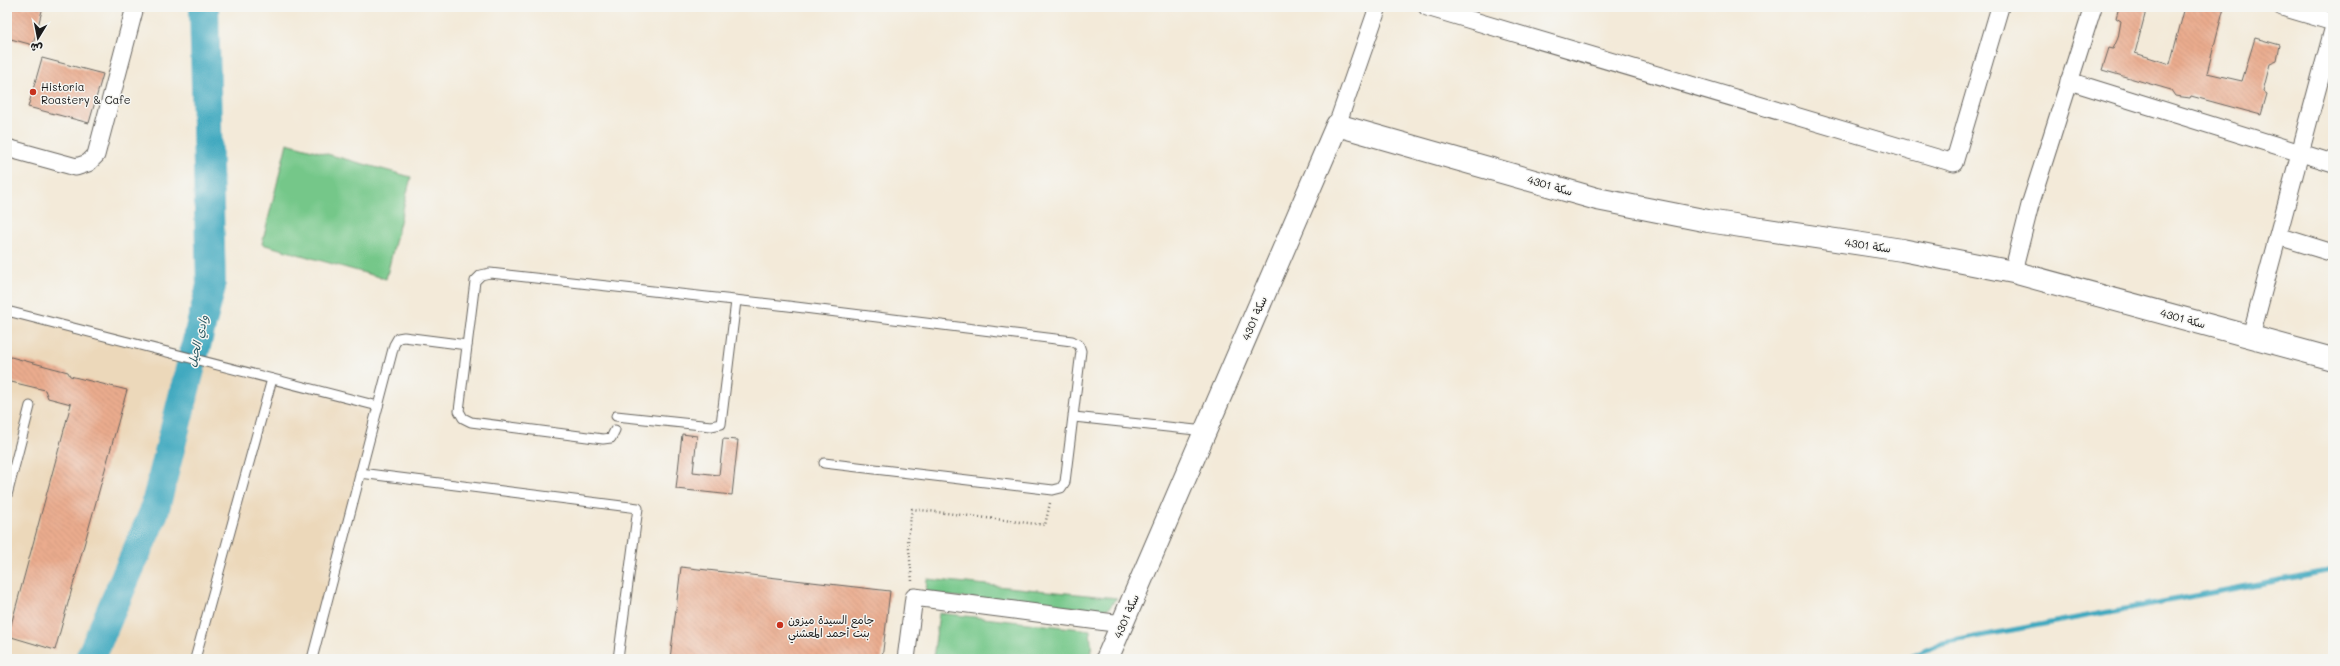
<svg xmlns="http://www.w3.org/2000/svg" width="2340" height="666" font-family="Mali,'Playpen Sans Arabic',sans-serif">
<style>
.built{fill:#ecd8ba}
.grass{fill:#75c789;stroke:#487252}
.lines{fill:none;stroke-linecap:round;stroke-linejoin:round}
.stream{stroke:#3fa9bf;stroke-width:5}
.river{stroke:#3fa9bf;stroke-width:30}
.building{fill:url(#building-back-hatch)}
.lane-casing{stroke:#67645e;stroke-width:11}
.street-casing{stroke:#67645e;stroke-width:19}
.secondary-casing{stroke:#67645e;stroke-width:24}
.path{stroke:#67645e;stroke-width:2.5;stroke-dasharray:1 3;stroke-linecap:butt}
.lane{stroke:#fff;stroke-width:9}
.street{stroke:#fff;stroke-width:17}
.secondary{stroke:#fff;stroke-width:22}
.poi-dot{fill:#c8321e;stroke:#f6f6f2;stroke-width:1.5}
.labels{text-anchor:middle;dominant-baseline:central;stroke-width:3;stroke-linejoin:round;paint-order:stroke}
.poi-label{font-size:11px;fill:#1c1c1c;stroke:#f6f6f2;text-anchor:start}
.street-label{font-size:11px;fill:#1c1c1c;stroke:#f6f6f2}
.water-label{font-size:12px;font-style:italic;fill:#2c5b65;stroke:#f6f6f2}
</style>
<defs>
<pattern id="building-back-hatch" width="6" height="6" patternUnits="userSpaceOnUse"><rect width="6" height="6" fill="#eaac8e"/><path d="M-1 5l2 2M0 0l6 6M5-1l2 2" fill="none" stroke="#c8937a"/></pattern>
</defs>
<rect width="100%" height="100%" fill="#f6f6f2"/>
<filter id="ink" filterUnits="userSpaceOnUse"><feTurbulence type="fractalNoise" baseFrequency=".025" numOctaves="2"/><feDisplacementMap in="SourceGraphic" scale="8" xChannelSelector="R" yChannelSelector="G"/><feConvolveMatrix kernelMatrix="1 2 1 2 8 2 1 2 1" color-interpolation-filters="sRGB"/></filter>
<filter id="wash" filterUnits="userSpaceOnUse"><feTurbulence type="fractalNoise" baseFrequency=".012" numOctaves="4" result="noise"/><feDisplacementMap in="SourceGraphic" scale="16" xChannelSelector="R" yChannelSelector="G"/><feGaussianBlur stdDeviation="0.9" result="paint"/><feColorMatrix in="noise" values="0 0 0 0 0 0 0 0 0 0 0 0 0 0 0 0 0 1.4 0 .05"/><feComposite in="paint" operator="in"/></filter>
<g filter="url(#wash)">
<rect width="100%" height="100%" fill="#f3ead9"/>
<polygon class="built" points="7,311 378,406 312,659 7,659"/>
<g class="grass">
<polygon points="287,143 411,177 386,279 262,244"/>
<polygon points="927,579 1117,598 1109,608 1102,610 926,594"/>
<polygon points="939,613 1090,630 1092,654 1089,659 933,659"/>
</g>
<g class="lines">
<polyline class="stream" points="1904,659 1943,643 2333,570"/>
<polyline class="river" points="90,659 154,512 211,286 204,7"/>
</g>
<g id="blocks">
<g class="building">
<polygon points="7,7 43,7 33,45 7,38"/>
<polygon points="2119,7 2147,7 2135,53 2170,64 2185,7 2224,7 2207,73 2242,81 2255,38 2280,45 2277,61 2270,64 2263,91 2267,94 2261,115 2191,96 2190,98 2175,96 2171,90 2102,70 2109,48 2113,49 2118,38 2121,21 2116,18"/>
<polygon points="42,58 103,74 89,123 28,107"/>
<polygon points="7,356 68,372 70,376 127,390 55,650 8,636 71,404 48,398 45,390 7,381"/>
<polygon points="682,434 697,436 693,472 719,475 723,439 738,440 732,495 676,489"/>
<polygon points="681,567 890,591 882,659 670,659"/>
</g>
</g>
</g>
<g filter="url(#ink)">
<use href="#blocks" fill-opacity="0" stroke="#67645e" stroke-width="1"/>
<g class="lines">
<defs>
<g id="lane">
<polyline points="7,311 378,406"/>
<polyline points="616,416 711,426 721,424 736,301"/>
<polyline points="1074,417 1205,431"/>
<polyline points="615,430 611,438 603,439 471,422 463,418 459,411 475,281 481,275 490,273 788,306 1072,341 1079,345 1081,351 1065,482 1061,488 1053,490 824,463"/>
<polyline points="360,473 638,508 618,659"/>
<polyline points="7,495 30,406"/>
<polyline points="195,659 272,379"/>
<polyline points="312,659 394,345 398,338 404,337 467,345"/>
</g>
<g id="street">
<polyline points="1427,7 1954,163 2000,7"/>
<polyline points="2282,7 2333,22"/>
<polyline points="2069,81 2333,163"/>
<polyline points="1337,125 1378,7"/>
<polyline points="7,148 76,167 88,163 96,155 135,7"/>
<polyline points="2278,236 2333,253"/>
<polyline points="2013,272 2030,205 2093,7"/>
<polyline points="2251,336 2333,30"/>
<polyline points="906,659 914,597 1122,624"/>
</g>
<polyline id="secondary" points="1107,659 1337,125 1597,199 1708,221 1902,250 2013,272 2333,359"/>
</defs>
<use href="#lane" class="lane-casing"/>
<use href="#street" class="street-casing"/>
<use href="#secondary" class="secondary-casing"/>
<polyline class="path" points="912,581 908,539 912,509 1045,525 1050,503"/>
<use href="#lane" class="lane"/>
<use href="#street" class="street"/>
<use href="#secondary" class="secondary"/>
</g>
</g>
<g class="poi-dot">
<circle cx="33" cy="92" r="4"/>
<circle cx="780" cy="625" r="4"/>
</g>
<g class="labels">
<g class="poi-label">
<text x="41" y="86">Historia<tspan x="41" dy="13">Roastery &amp; Cafe</tspan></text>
<text x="788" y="619">جامع السيدة ميزون<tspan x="788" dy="13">بنت أحمد المعشني</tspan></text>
</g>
<g class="street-label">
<text transform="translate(1550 185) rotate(16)">سكة 4301</text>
<text transform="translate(1868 245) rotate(8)">سكة 4301</text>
<text transform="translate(1254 318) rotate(-67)">سكة 4301</text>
<text transform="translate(2183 318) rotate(15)">سكة 4301</text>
<text transform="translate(1126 616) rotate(-67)">سكة 4301</text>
</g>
<g class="water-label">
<text transform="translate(197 341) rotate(-76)">وادي الحيل</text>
</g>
</g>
<rect width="2340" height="666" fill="none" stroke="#f6f6f2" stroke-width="24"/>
<g transform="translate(38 38) rotate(190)" stroke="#f6f6f2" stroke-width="3" paint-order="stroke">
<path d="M0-3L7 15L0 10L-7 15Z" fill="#1c1c1c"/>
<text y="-6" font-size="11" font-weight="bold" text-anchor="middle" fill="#1c1c1c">ش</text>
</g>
</svg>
